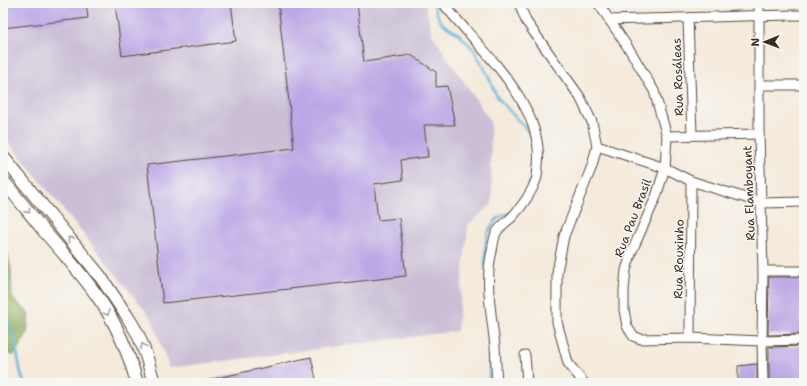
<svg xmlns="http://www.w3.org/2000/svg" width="807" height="386" font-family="'Shantell Sans',sans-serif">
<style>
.industrial{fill:#cabfd6}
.forest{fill:#92b163;stroke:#666e40}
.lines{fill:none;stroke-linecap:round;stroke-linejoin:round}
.stream{stroke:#5db6db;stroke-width:2.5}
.building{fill:#bba7e5}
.minor-casing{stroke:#57473a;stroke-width:11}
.major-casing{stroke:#57473a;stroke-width:14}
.minor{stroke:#fff;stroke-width:9}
.major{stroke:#fff;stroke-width:12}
.oneway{stroke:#a79f9a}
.labels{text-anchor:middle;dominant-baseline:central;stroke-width:3;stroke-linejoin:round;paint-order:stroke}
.street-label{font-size:12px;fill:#3b2a1e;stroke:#f6f6f2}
</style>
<rect width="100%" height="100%" fill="#f6f6f2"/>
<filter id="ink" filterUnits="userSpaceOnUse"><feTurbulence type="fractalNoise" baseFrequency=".025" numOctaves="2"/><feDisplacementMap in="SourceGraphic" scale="8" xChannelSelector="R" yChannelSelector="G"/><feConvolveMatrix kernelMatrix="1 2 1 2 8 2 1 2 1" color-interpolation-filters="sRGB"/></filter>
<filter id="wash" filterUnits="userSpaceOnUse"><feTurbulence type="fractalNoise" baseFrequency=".012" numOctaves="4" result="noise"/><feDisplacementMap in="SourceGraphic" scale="16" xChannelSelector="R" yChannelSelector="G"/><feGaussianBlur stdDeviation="0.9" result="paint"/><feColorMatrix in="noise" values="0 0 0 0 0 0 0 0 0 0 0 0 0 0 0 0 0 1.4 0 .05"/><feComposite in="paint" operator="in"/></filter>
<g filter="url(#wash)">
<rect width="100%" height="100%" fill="#f5eadb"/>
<polygon class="industrial" points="3,3 425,3 432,34 490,121 492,204 468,225 457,331 169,368 152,319 3,135"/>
<polygon class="forest" points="3,231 11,269 12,298 29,313 27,334 14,355 10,355 3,347"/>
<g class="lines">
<g class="stream">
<polyline points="433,3 439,19 443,24 460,35 474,50 487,73 497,97 527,130 531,136 533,145 531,179 524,195"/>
<path d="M485,267c0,-15 -1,-33 9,-45 5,-6 13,-8 19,-11"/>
<path d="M3,311c7,13 12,27 14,41 2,11 3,21 7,31"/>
<polyline points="489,383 489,332"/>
</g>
</g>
<g id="blocks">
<g class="building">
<polygon points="3,3 86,3 88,18 3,28"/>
<polygon points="115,3 231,3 236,41 122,56"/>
<polygon points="278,3 357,3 364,62 411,55 436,72 436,87 447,86 455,125 424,125 428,157 401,160 403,180 374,184 378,220 399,218 406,276 163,303 147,165 294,148"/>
<polygon points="769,277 804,277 804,334 768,335"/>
<polygon points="804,346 804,383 769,383 769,347"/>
<polygon points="311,357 317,383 210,383 209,380"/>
<polygon points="757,364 757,381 738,382 738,366"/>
</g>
</g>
</g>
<g filter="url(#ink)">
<use href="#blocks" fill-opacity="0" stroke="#57473a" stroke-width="1"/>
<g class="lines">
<defs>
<g id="minor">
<path d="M443,3c35,45 102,100 95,163 -1,4 0,10 -2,14 -5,14 -13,25 -23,36 -5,5 -13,10 -17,17 -2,5 -3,12 -4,18 -8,32 0,64 3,96 1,12 1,24 2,36"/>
<polyline points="519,3 526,21 580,97 592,122 597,146 592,166 564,236 557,272 557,322 568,363 584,383"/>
<polyline points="598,3 631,52 654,91 667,136 665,168 656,197 632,251 626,270 624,290 624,310 627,326 633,336 641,339 690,338 762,341 804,340"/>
<polyline points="759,3 759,134 763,271 762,341 763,383"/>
<polyline points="688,19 692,135"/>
<path d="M609,20c65,-1 130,-5 195,-5"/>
<polyline points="760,85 804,85"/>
<polyline points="667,136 759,134"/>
<polyline points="597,146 665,168 691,181 762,203 804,202"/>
<polyline points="763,271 804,271"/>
<polyline points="690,338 691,181"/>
<polyline points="525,355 527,383"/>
</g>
<g id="major">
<polyline points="3,157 100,276 127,316 138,334 146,355 154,383"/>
<path d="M3,181c14,16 27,33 41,50 19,22 39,44 56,69 17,25 29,54 37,83"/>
</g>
</defs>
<use href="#minor" class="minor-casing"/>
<use href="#major" class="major-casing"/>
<use href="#minor" class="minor"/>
<use href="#major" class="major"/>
</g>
<defs><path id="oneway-chevron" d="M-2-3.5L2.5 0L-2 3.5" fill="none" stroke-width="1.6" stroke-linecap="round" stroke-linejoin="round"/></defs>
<g class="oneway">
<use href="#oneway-chevron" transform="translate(28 211) rotate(51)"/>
<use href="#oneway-chevron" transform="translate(70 239) rotate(-129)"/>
<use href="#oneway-chevron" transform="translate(107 313) rotate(61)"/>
<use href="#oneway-chevron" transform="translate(143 346) rotate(-112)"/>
</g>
</g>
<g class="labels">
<g class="street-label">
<text transform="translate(678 77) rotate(-92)">Rua Rosáleas</text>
<text transform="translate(749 193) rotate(-92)">Rua Flamboyant</text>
<text transform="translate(633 218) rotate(-69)">Rua Pau Brasil</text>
<text transform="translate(679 259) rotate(-89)">Rua Rouxinho</text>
</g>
</g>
<rect width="807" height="386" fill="none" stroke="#f6f6f2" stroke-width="16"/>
<g transform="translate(765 42) rotate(269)" stroke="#f6f6f2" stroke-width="3" paint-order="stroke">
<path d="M0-3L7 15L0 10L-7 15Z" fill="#3b2a1e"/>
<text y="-6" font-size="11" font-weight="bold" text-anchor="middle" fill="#3b2a1e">N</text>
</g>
</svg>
